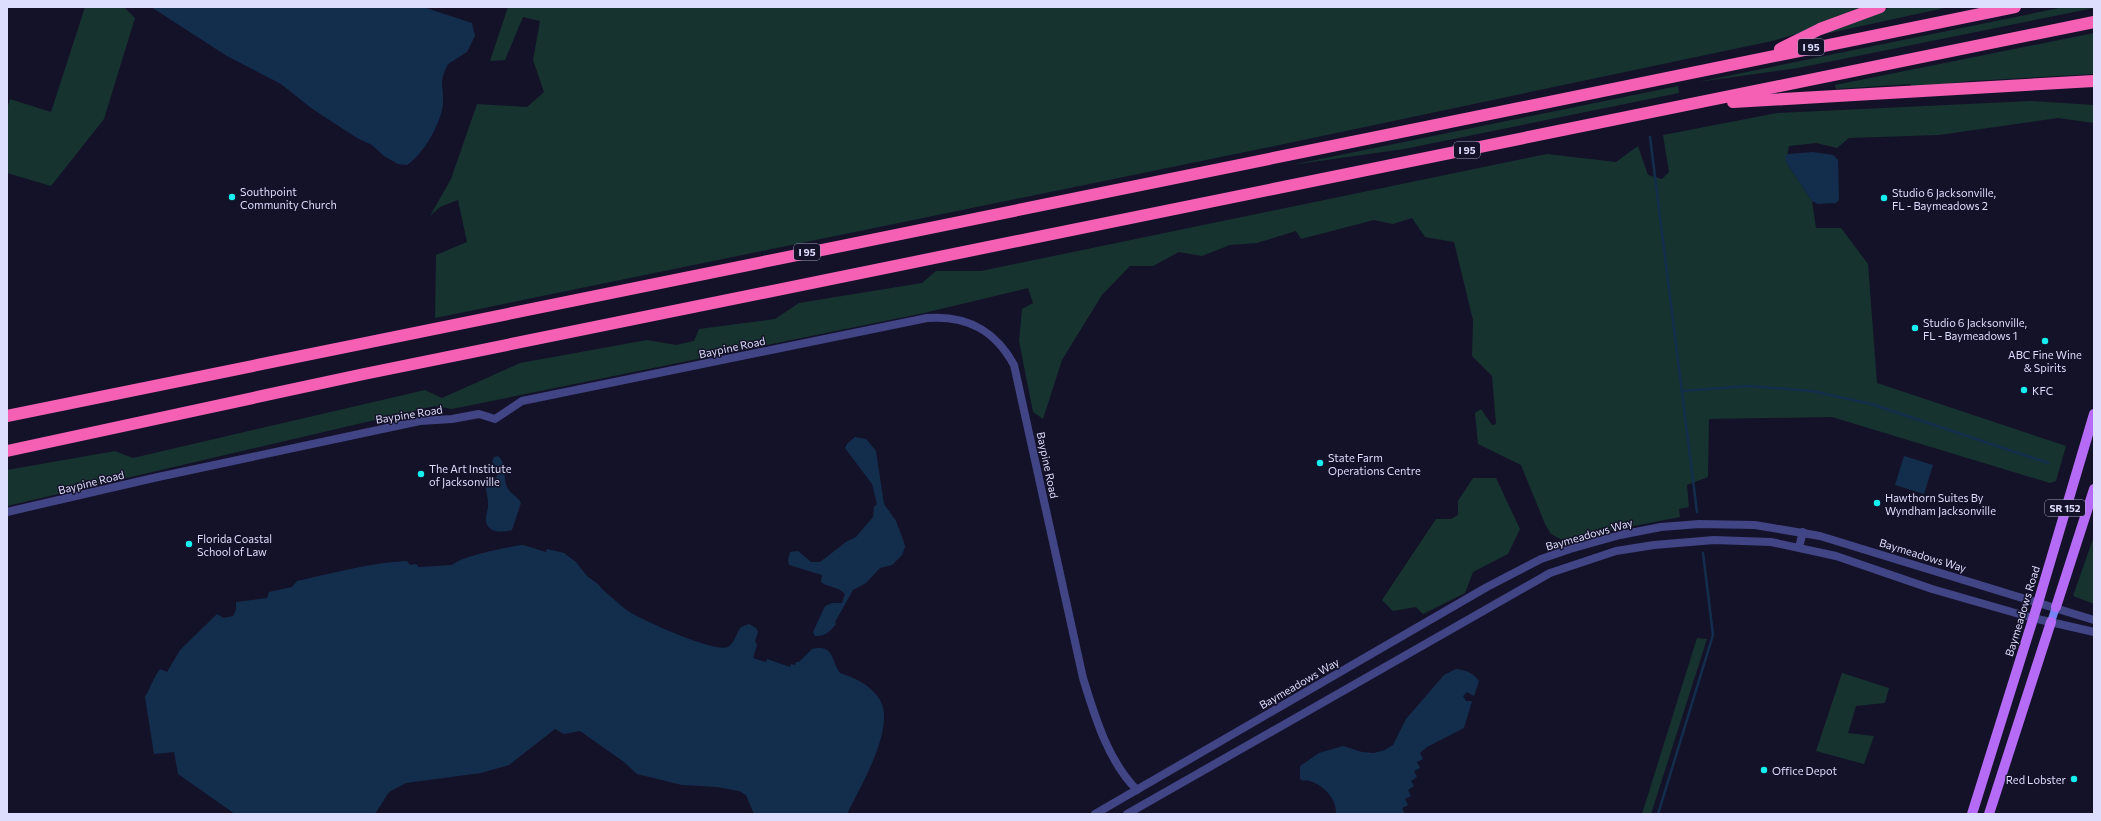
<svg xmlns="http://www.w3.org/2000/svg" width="2101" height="821" font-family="Commissioner,sans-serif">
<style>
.green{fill:#16332f}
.water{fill:#132e4d}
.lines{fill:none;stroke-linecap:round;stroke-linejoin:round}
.stream{stroke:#132e4d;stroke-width:2.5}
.minor{stroke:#414485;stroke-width:8}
.tertiary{stroke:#414485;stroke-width:8}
.secondary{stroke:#7a83f6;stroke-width:8}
.primary{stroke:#b56bf5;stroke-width:10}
.motorway{stroke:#f560b5;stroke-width:12}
.poi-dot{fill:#15eff0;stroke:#141229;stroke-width:1.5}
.labels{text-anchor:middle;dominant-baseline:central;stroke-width:3;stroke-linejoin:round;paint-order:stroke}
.shield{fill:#141229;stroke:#a1a0bd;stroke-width:1}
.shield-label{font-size:10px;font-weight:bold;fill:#ddddfd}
.poi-label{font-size:11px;fill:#ddddfd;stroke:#141229;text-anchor:start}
.street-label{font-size:11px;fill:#ddddfd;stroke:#141229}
</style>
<rect width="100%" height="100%" fill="#141229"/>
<g class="green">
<polygon points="85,7 124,7 135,18 104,119 51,186 7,173 7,109 10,99 51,112"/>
<polygon points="508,7 1870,7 1813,29 1772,41 1289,143 435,318 436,255 467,242 458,200 440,207 430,216 451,179 477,104 527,107 544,92 533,60 540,21 523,17 505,60 490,61"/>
<polygon points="1892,7 1949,7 1811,37"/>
<polygon points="2064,7 2094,8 1798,68 1698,82"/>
<polygon points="2094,33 2094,74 1970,81 1913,88 1910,84 1836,89 1835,85"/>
<polygon points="1678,86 1679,93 1404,149 1291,165"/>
<polygon points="2031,101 2094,105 2094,123 2058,118 1939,135 1849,138 1837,148 1816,143 1789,146 1786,162 1812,201 1816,228 1841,228 1868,264 1877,383 2066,446 2056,481 2050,483 1832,417 1709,419 1708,477 1687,485 1689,507 1679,509 1680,517 1562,540 1551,534 1545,524 1521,465 1478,444 1475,413 1481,409 1492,425 1496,424 1492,376 1472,356 1473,320 1454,242 1425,237 1412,218 1393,224 1374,220 1301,239 1296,231 1257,243 1230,245 1202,256 1179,252 1153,266 1130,266 1102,295 1062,360 1043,419 1033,412 1019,341 1022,309 1033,303 1028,288 924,313 452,409 435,406 7,506 7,470 115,451 133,458 425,390 442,398 520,363 647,340 676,345 694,341 699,329 775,319 799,303 922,283 936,271 981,271 1547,154 1616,162 1638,146 1648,175 1662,179 1669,172 1663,135 1777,113"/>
<polygon points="1473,478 1496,478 1520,529 1508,554 1473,572 1465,593 1423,614 1416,607 1393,611 1382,600 1436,519 1451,519 1458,515 1458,501"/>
<polygon points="2094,536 2094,604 2073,596"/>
<polygon points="1697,638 1707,639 1651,814 1642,814"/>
<polygon points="1842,673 1889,688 1885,703 1856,706 1848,733 1874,736 1864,764 1816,751"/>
</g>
<g class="water">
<path d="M151,7h272l49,16 3,13 -8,16 -19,12c-10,20 -4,20 -5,39 -1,19 -20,52 -36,62l-9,-1 -14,-8 -12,-11 -15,-7 -46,-30 -30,-24 -54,-28z"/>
<polygon points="1813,152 1833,155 1838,160 1839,200 1836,203 1818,204 1812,201 1786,162 1785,156 1788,154"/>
<path d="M855,437l11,2 10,12 8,53 12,17 8,21 1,5 -3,8 -10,10 -12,3 -14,15 -13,7 -18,32 1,2c-6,7 -11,13 -21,12l-2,-4 12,-26 7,-3h10l3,-9c-7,-8 -17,-6 -24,-12l1,-7 -33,-10 -1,-5 2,-8 8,-1 13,11h9l26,-20 10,-5 17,-20 1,-10 3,-3 -5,-20 -27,-36 2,-4z"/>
<path d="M498,456c8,6 5,21 9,31 3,7 11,9 14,16l-9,27c-10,3 -27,3 -26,-12 0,-4 2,-8 2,-12 1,-8 -3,-14 -2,-22 8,-3 11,-5 13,-14l-7,-8 2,-5z"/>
<polygon points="1904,456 1933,465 1924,494 1895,485"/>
<path d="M523,545l23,7 1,-3 17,4 12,9 11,14 11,8 4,5c10,8 20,19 31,25 14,8 82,39 95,33 7,-4 8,-14 13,-20l8,-3 7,4 2,4 -3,9 2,4 -4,13 13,4 1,-3 23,8 1,-3 4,1 1,-3h3l13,-13c22,-5 19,11 28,24 15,5 31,12 40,27 16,28 -20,87 -33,114h-93l-8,-19 -7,-4 -22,-4 -35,-2 -45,-11 -13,-12 -44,-31 -16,3 -9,-5 -46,36 -28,8 -75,10 -17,9 -14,22h-140l-57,-40 -4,-22 -20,2 -9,-57c6,-10 8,-19 15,-28l7,3 13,-22 37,-36 7,4 9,-2 3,-6v-8l31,-4 2,-6 23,-5 5,-6c36,-8 73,-18 110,-20l3,4 6,-1 3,3 33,-2c7,-8 58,-19 71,-20z"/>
<path d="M1456,669c11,1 17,4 23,12l-5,15 -7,-4 -4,4 3,5h6l-8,27 -37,19 -7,6 3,6 -6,3 3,6 -6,3 3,6 -6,4 3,5 -6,4 3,6 -6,3 3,6 -6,3 3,6h-69c1,-17 -15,-31 -30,-34l-2,1 -4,-2v-13l19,-13 24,-7 19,6 12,1 11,-3 8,-5 13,-26 38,-44z"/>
</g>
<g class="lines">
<g class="stream">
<polyline points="1650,137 1697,512"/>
<polyline points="1682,391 1748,386 1812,391 1871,404 2048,463"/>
<polyline points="1658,814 1713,635 1703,553"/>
</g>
<path class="minor" d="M7,512l151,-35 262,-56 32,-2 27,-5 16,5 27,-18 405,-83c40,-3 68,12 87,47l69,313c12,39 25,83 54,112"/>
<g class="tertiary">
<polyline points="1799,547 1803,532"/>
<polyline points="1095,814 1487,587 1541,559 1570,549 1620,535 1661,527 1699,524 1755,525 1820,536 2094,620"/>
<polyline points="1127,814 1550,573 1616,551 1654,545 1714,540 1771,542 1836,556 1932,589 2033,618 2094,632"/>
</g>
<polyline class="secondary" points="2051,622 2056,607"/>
<g class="primary">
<polyline points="2056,607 2094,489"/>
<polyline points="1972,814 2038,603 2094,414"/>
<polyline points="1989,814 2051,622"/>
</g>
<g class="motorway">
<polyline points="1780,49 1820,29 1880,7"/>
<polyline points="1733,102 2094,81"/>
<polyline points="7,416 2015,7"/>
<polyline points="7,451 364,374 2094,22"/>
</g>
</g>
<g class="poi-dot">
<circle cx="232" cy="197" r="4"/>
<circle cx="1884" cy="198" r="4"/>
<circle cx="1915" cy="328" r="4"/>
<circle cx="2045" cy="341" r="4"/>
<circle cx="2024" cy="390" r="4"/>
<circle cx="1320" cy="463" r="4"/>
<circle cx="421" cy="474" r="4"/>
<circle cx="1877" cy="503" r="4"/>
<circle cx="189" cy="544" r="4"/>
<circle cx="1764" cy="770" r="4"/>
<circle cx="2074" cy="779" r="4"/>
</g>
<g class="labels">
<g class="shield">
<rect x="1798" y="39" width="26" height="16" rx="3"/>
<rect x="1454" y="142" width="26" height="16" rx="3"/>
<rect x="794" y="244" width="26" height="16" rx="3"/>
<rect x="2045" y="500" width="40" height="16" rx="3"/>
</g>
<g class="shield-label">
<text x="1811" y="47">I 95</text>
<text x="1467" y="150">I 95</text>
<text x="807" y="252">I 95</text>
<text x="2065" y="508">SR 152</text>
</g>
<g class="poi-label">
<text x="240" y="191">Southpoint<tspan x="240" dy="13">Community Church</tspan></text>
<text x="1892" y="192">Studio 6 Jacksonville,<tspan x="1892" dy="13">FL - Baymeadows 2</tspan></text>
<text x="1923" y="322">Studio 6 Jacksonville,<tspan x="1923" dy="13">FL - Baymeadows 1</tspan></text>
<text x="2045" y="354" text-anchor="middle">ABC Fine Wine<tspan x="2045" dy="13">&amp; Spirits</tspan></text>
<text x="2032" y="390">KFC</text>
<text x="1328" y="457">State Farm<tspan x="1328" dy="13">Operations Centre</tspan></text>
<text x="429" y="468">The Art Institute<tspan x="429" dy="13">of Jacksonville</tspan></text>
<text x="1885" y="497">Hawthorn Suites By<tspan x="1885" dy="13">Wyndham Jacksonville</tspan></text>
<text x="197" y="538">Florida Coastal<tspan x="197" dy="13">School of Law</tspan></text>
<text x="1772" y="770">Office Depot</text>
<text x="2066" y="779" text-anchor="end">Red Lobster</text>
</g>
<g class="street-label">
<text transform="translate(732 347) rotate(-12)">Baypine Road</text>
<text transform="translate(409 414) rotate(-9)">Baypine Road</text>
<text transform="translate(1048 465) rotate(78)">Baypine Road</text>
<text transform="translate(91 482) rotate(-14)">Baypine Road</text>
<text transform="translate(1589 534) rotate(-16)">Baymeadows Way</text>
<text transform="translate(1923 555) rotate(17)">Baymeadows Way</text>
<text transform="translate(2022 611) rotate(-73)">Baymeadows Road</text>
<text transform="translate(1299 683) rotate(-30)">Baymeadows Way</text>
</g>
</g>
<rect width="2101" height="821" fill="none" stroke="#ddddfd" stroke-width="16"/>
</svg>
